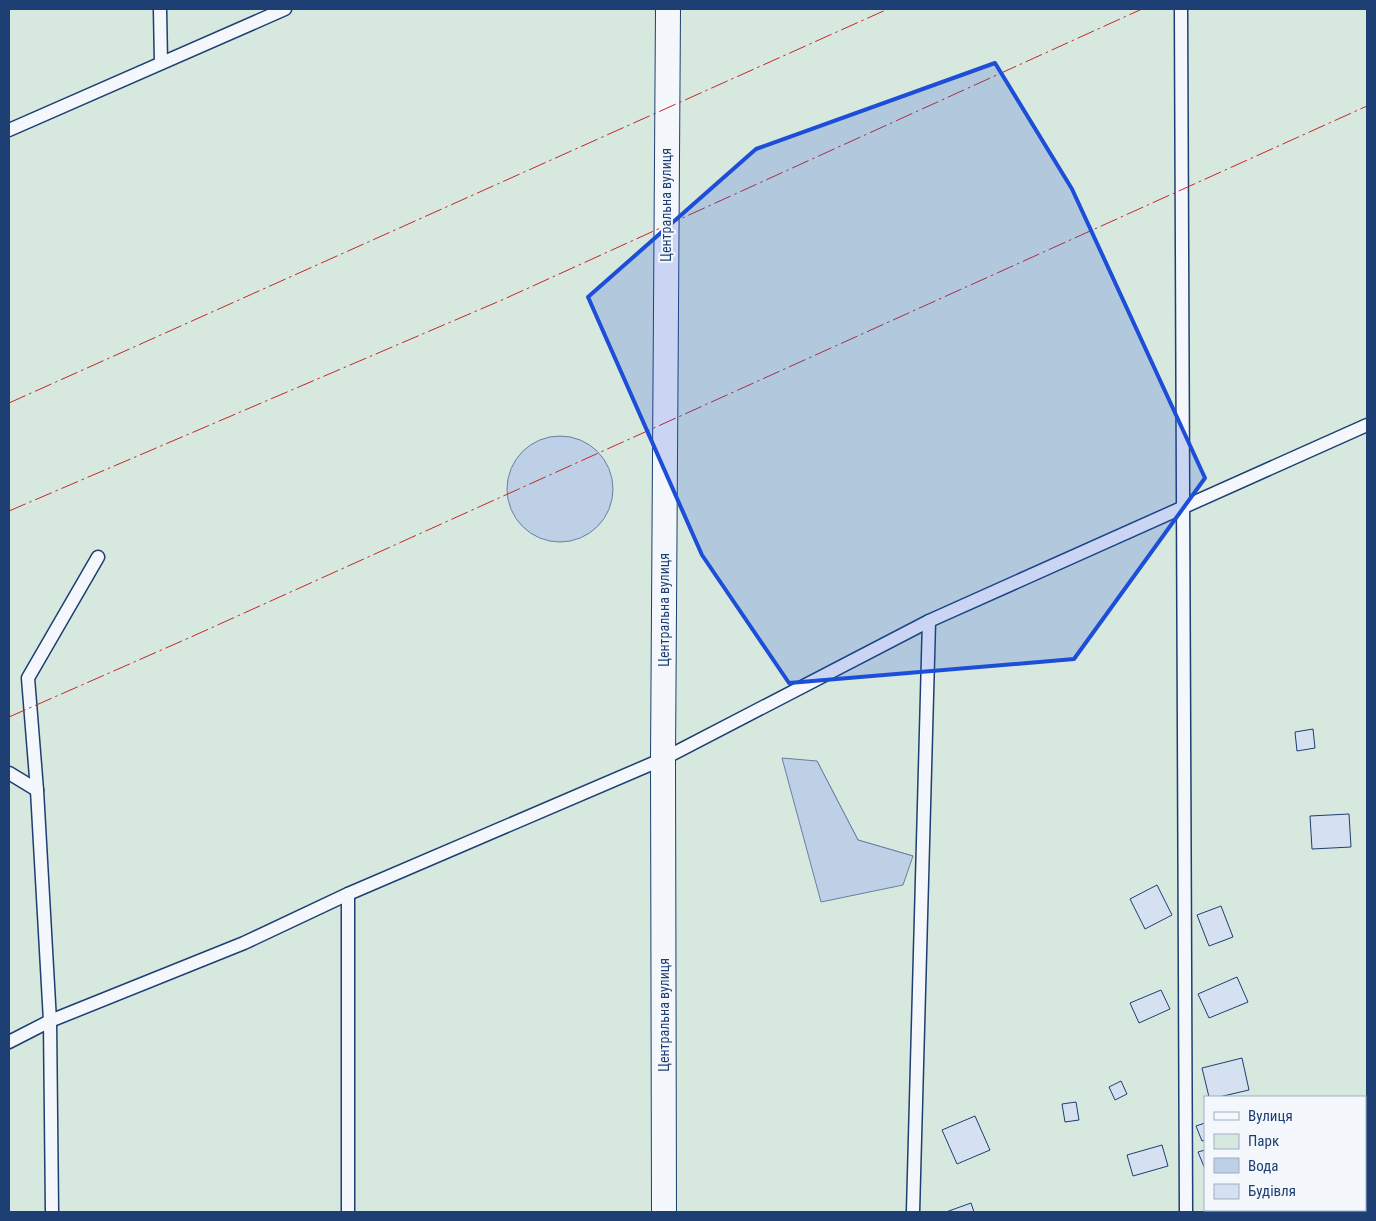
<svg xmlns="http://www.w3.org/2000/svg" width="1376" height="1221" font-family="'Roboto Condensed',sans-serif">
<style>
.green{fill:#d7e8df;stroke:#687fa3;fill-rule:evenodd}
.water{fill:#bed0e5;stroke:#687fa3}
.building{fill:#d5e0f0;stroke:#1d3f73}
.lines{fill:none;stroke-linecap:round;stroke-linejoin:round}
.lane-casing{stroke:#1d3f73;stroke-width:15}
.street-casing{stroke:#1d3f73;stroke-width:26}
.lane{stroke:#f4f7fb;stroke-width:12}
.street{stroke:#f4f7fb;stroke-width:24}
.power{stroke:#c62828;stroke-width:1;stroke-dasharray:18 4 2.5 4;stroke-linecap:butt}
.marked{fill:#1d4ed8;fill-opacity:0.2;stroke:#1d4ed8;stroke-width:4;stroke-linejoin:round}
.labels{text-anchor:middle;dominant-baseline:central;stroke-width:4;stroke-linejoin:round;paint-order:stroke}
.street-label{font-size:14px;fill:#1d3f73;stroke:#f4f7fb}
</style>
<rect width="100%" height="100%" fill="#f4f7fb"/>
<path class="green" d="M9,9h1358v1203h-1358zM817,761l41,79 55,16 -92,45zM1205,1097h160v113h-160z"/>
<g class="water">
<circle cx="560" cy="489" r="53"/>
<polygon points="782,758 817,761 858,840 913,856 903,885 821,902"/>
</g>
<g class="building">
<polygon points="1313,729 1315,748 1297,751 1295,732"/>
<polygon points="1349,814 1351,847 1312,849 1310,816"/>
<polygon points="1157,885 1172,915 1145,929 1130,899"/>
<polygon points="1221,906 1233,937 1209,946 1197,915"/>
<polygon points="1237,977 1248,1002 1209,1018 1198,994"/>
<polygon points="1161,990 1170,1009 1139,1023 1130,1003"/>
<polygon points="1242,1058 1249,1090 1219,1097 1209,1097 1202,1068"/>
<polygon points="1121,1081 1127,1094 1115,1100 1109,1087"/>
<polygon points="1076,1102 1079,1120 1065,1122 1062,1104"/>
<polygon points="975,1116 990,1150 957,1164 942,1130"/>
<polygon points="1205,1123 1205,1140 1202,1141 1196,1126"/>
<polygon points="1162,1145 1168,1166 1133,1176 1127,1155"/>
<polygon points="1205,1150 1205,1169 1198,1152"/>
<polygon points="1365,1189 1367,1190 1367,1211 1363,1210 1365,1210"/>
<polygon points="971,1203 974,1212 946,1212"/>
</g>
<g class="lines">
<defs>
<g id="lane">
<polyline points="160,9 161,63"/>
<polyline points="1181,9 1186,1212"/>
<polyline points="9,130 285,9"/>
<polyline points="9,773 37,790"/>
<polyline points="348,894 348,1212"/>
<polyline points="9,1042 50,1021 244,943 348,894 663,759 929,621 1367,425"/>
<polyline points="52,1212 50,1021 37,790 28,678 98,557"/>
<polyline points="913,1212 929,621"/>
</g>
<polyline id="street" points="664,1212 663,759 668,9"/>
</defs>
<use href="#lane" class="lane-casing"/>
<use href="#street" class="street-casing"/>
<use href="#lane" class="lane"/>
<use href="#street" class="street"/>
<g class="power">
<polyline points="9,403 888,9"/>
<polyline points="9,511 502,300 1142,9"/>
<polyline points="9,717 191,637 1367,106"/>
</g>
</g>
<path class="marked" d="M995,63l77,126 133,289 -131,181 -285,24 -87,-128 -114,-258 168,-148z"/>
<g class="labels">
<g class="street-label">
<text transform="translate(666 205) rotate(-90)">Центральна вулиця</text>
<text transform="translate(664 610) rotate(-90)">Центральна вулиця</text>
<text transform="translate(664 1015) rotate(-90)">Центральна вулиця</text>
</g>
</g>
<rect width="1376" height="1221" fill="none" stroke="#1d3f73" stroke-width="20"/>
<rect x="1204" y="1096" width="162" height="115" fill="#f4f7fb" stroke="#9eadc5"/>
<rect x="1214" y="1112" width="25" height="8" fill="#f4f7fb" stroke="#9eadc5"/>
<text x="1248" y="1121" font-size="15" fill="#1d3f73">Вулиця</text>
<rect x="1214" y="1134" width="25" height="15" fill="#d7e8df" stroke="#9eadc5"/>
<text x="1248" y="1146" font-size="15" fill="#1d3f73">Парк</text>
<rect x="1214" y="1158" width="25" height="15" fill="#bed0e5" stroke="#9eadc5"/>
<text x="1248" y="1171" font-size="15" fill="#1d3f73">Вода</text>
<rect x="1214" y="1184" width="25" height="15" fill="#d5e0f0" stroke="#9eadc5"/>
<text x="1248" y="1196" font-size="15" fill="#1d3f73">Будівля</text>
</svg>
